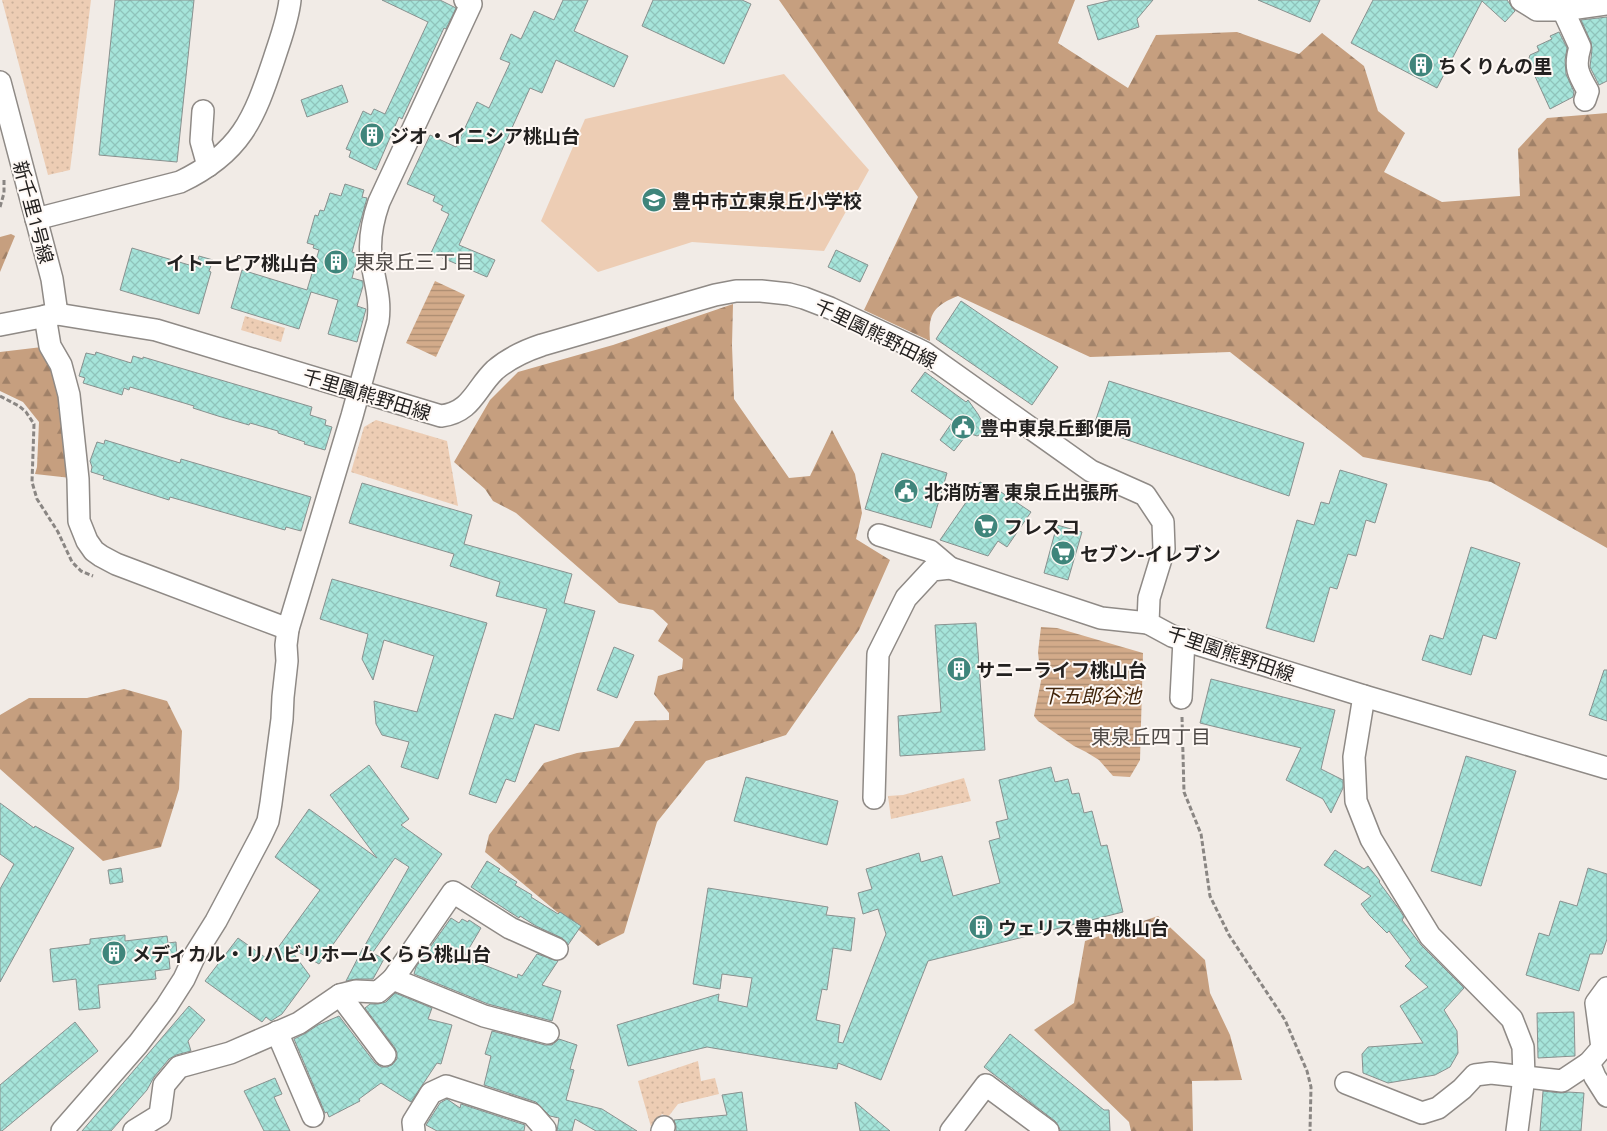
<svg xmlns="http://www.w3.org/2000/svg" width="1607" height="1131" font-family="'Titillium Web','Noto Sans JP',sans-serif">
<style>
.grass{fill:url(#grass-dots)}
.forest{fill:url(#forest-firs)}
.pitch{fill:#edcdb4}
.water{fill:url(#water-rules)}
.building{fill:url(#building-cross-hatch);stroke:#89918f}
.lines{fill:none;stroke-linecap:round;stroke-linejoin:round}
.minor-casing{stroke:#8f8a86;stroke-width:24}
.path{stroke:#8a8683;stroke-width:3;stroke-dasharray:5 2.5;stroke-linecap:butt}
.minor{stroke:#fff;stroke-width:21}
.labels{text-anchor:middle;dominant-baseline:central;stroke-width:4;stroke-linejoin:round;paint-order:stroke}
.poi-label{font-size:19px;font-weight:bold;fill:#232120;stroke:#fef8f4;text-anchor:start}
.street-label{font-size:19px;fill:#232120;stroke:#fef8f4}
.neighbourhood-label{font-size:20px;fill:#4e4946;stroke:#fef8f4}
.water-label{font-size:20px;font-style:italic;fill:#42260c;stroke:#fef8f4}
</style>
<defs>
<pattern id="grass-dots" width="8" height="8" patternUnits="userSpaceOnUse" patternTransform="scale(1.25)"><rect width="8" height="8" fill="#edcdb4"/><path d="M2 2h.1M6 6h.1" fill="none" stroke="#cbb09a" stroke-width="1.8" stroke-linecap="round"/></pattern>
<pattern id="forest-firs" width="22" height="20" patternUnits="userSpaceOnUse" patternTransform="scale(1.25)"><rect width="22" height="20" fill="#c69f7f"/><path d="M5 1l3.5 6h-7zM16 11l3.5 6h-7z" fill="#a08168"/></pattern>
<pattern id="water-rules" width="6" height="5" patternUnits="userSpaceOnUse" patternTransform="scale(1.25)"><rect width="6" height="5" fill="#d3ab8a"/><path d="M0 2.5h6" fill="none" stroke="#ab8b70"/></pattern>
<pattern id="building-cross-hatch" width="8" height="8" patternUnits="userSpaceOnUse" patternTransform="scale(1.25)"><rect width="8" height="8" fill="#a6e4da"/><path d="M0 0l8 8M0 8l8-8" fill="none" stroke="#8fc3bb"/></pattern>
</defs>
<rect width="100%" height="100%" fill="#f1ebe6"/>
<g class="grass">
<polygon points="2,0 91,0 70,170 48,175"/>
<polygon points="245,316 285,328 281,342 241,330"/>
<polygon points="376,420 447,441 458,506 351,472 364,427"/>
<polygon points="964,778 971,801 891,819 888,796 903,795"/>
<polygon points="698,1061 701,1081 715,1078 719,1094 678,1104 668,1117 662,1114 651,1127 638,1081"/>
</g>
<g class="forest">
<path d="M779,0h296l-17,43 70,45 28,-53 81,-3 62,22 23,-21 42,33 14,45 27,22 -21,39 58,30 78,-6 -2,-47 29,-31 60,-5v435l-116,-66 -128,-25 -133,-105 -140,5 -132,-61c-25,10 -30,18 -28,45l-66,-31 54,-113z"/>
<polygon points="11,234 15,236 0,272 0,237"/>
<polygon points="733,304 732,345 734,399 789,478 810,476 832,430 855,474 862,513 856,539 890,560 859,630 786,735 706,761 657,822 624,933 598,946 485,852 489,835 544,763 577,753 619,747 635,721 669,720 669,713 654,694 658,676 682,669 683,659 658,641 668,624 653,610 619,603 516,513 493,501 485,489 454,462 490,400 518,372 613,345"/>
<polygon points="42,347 59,379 71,478 35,474 37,467 39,422 23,402 0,391 0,352"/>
<polygon points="124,689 167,701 182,731 179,789 161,847 103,861 0,769 0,715 29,698 87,698"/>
<polygon points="1158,916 1205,960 1210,993 1230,1035 1242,1080 1192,1081 1193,1131 1131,1131 1129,1122 1034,1030 1074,1003 1085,941"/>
</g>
<polygon class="pitch" points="784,74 869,170 824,251 692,242 598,272 541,221 585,119"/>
<g class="water">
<polygon points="435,281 465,295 436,357 406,343"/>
<polygon points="1041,627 1057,628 1143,653 1140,760 1130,777 1113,776 1099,760 1086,752 1074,746 1038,721 1034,716 1041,681 1038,652"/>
</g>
<g class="building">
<polygon points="115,0 194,0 177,162 99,155"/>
<polygon points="382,0 440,0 456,8 446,29 444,28 402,119 399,117 376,170 349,157 351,151 346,149 363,111 371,115 374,109 385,114 428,22"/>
<polygon points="563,0 588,0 574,31 628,56 614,87 556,60 542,93 530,88 459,245 495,260 487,277 431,253 449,214 441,210 443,206 433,201 435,196 407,184 430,135 456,147 477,102 489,108 510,63 500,59 511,34 521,39 534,11 554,20"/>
<polygon points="653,0 742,0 751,4 724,64 642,26"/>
<polygon points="1112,0 1153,0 1137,19 1139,27 1098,40 1087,6"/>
<polygon points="1258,0 1320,0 1310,22"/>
<polygon points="1373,0 1507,0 1515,11 1505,22 1482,1 1437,88 1351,43"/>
<polygon points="1607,17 1607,81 1599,85 1590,67 1592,49 1591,42 1581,20"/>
<polygon points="1559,32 1567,48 1565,60 1566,74 1574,92 1573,97 1550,109 1528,61 1530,55 1539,51 1537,46 1552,39 1550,36"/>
<polygon points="342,85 348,102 307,117 301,100"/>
<polygon points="345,184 364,190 362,197 367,198 352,252 358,254 358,256 352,278 363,281 363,286 357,306 366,309 357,342 328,334 338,300 311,292 299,329 231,308 242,270 307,290 319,250 313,248 314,245 307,243 315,215 318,216 320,210 324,211 330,193 341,196"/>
<polygon points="132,248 196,267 199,256 213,260 209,271 211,272 199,314 120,290"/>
<polygon points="836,250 868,265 860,282 828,267"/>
<polygon points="961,301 1058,367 1032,405 936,339"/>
<polygon points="96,352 131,363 133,356 143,359 143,357 312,407 310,415 326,420 325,425 332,427 325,450 304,444 305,442 278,433 278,431 250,423 249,425 218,416 193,408 194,406 130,387 129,390 124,388 122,395 83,383 85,378 79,376 86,353 95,355"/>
<polygon points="925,372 966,402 968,400 978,414 987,431 977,436 968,433 954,451 940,440 953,421 911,391"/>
<polygon points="1109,381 1304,443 1289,496 1093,428"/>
<polygon points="105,440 180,463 181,459 311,497 301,531 286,527 285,530 170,497 169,500 103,479 104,476 91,472 92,467 90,461 97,442 104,444"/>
<polygon points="882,453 947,473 931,528 865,509"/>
<polygon points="1340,470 1387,484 1375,523 1366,520 1356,556 1348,554 1337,589 1330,587 1314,642 1266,628 1297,520 1314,525 1321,502 1329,504"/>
<polygon points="980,482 992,486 1031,512 1007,547 998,541 988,556 940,540"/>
<polygon points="362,483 472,515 464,544 572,574 564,603 595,611 559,731 535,724 515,782 506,779 496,803 469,794 495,714 513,719 547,609 496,596 500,582 450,566 454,554 349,523"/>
<polygon points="1057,525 1082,532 1068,580 1044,573"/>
<polygon points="1471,547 1520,563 1496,639 1483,635 1471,675 1422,660 1430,635 1443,639"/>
<polygon points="332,579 487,623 438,779 401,767 409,742 382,735 376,724 374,701 417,712 434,656 384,640 373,680 362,659 368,634 320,619"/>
<polygon points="976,623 985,750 900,756 898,716 941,712 935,625"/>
<polygon points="614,647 634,655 617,698 597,690"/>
<polygon points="1604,670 1607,670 1607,721 1589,715"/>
<polygon points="1211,679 1335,710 1321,769 1343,780 1343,788 1331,813 1323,799 1286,780 1301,748 1200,723"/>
<polygon points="1466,756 1516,771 1481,886 1431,871"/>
<polygon points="369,765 409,819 401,825 442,854 373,952 364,947 409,867 395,858 319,964 288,946 310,976 282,1014 271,1021 266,1017 262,1022 205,981 238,938 269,960 320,890 275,857 309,809 377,858 330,795"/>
<polygon points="1051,767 1055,782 1068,779 1072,794 1079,793 1084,813 1092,811 1101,846 1107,845 1123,912 928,961 881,1080 838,1063 837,1069 707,1047 628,1066 617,1025 719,994 718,1001 747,1007 752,978 722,974 720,989 693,984 708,888 828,907 826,915 855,918 851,951 833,948 827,990 822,989 816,1020 840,1025 838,1042 843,1043 886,934 878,909 863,914 858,893 872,889 866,869 919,853 921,862 942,856 953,896 1000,883 989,841 1000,838 996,822 1008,819 999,780"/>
<polygon points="746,777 838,801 827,845 734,821"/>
<polygon points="0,803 34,828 35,826 74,848 0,982 0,889 14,864 0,854"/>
<polygon points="1335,850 1364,869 1368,866 1380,881 1379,882 1399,909 1404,917 1402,920 1421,945 1464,988 1444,1010 1457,1031 1458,1053 1450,1067 1435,1075 1388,1083 1363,1073 1362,1054 1368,1047 1423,1043 1400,1006 1428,987 1405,966 1411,960 1389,931 1387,933 1370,916 1361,904 1371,896 1324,865"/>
<polygon points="487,861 500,869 498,871 517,882 515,885 532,895 531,897 558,914 560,912 581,926 568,945 562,938 536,926 520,916 519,918 471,887"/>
<polygon points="121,868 123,882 110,884 108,870"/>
<polygon points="1588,868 1607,874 1607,939 1602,954 1590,954 1579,991 1526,975 1539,933 1549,936 1560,901 1577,906"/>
<polygon points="451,918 459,923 462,919 468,922 469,920 481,928 464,957 517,978 518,974 522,976 537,954 558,961 542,985 561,991 552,1021 488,1004 414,974 416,967"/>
<polygon points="125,935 125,941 167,936 168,943 176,942 177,957 169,958 170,969 155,971 156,979 98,985 100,1008 79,1010 76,979 53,982 50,949 90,944 90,939"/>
<polygon points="363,948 384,959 373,979 356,979 346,981"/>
<polygon points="395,993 432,1008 428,1019 452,1025 441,1064 437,1063 411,1102 381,1083 359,1099 360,1101 329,1117 327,1112 325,1113 294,1039 306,1033 318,1025 339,1016 375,1063 381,1067 387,1067 392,1065 397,1059 397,1053 395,1048 365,1008 370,1004 378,1004 386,1002"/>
<polygon points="189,1006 205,1020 188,1041 191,1051 176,1055 169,1059 154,1077 147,1090 111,1131 82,1131"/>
<polygon points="1574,1012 1575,1056 1538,1058 1537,1013"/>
<polygon points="75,1022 98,1051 2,1131 0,1131 0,1085"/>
<polygon points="492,1031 545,1045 552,1045 559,1039 577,1045 570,1069 574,1070 566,1100 602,1109 637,1131 596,1131 575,1119 572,1131 557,1131 559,1118 550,1116 536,1102 484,1085 491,1056 485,1054"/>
<polygon points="1010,1034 1104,1110 1109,1110 1110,1131 1061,1131 1055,1121 984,1067"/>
<polygon points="275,1078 282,1094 274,1097 290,1131 264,1131 244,1091"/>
<polygon points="1543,1091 1561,1093 1568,1092 1584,1093 1581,1131 1540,1131"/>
<polygon points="742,1092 747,1131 676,1131 676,1126 674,1120 727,1115 722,1095"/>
<polygon points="447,1099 460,1108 461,1104 525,1125 524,1131 437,1131 426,1125 440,1103"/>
<polygon points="855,1102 890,1131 860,1131"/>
</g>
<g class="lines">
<defs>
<g id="minor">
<polyline points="1521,0 1537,10 1563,10 1607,4"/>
<path d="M1563,10l17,37c-6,20 -2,27 8,44l-3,9"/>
<polyline points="0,82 52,279 57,314"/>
<polyline points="203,111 201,141 208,166"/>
<path d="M36,219l144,-37c61,-29 74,-63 94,-123 6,-19 14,-39 16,-59"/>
<polyline points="45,316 50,346 61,365 69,395 78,479 79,521 87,541 94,551 101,556 116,564 288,629"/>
<path d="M0,325l57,-11 99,16 285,86c31,-4 34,-27 54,-46 14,-12 29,-19 47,-25l173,-50 21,-4h25l28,3 15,4 26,10 85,40 10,5 166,118 54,24 18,27 1,27 -15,49 -1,25 24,13 12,4 180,56 243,72"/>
<polyline points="879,535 930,551 950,568"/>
<polyline points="1364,696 1354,757 1356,801 1371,839 1430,936 1512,1019 1523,1047 1524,1077 1517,1131"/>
<polyline points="1181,698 1184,640"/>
<polyline points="874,798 878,654 906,598 932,570 950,568 1101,618 1148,623"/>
<polyline points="393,979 453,892 510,928 557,949"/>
<polyline points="340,995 385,1055"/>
<polyline points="277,1032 313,1116"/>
<polyline points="1589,1063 1595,1077 1607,1096"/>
<polyline points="1346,1083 1422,1113 1438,1108 1462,1089 1475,1075 1491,1073 1562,1081 1589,1063 1602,1048 1596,1003 1607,988"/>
<path d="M62,1131l76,-87 28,-37 18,-28 12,-26 20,-32 45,-85 7,-15 3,-18 11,-84 1,-22 4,-36 -1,-16 2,-16 64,-213 26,-95c3,-22 -3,-37 -6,-58 -4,-21 0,-41 7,-61l92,-198 -6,-4"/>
<polyline points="134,1131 160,1115 164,1085 179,1067 230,1053 299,1023 340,995 356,991 378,992 393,979 484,1016 548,1033"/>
<polyline points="414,1131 413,1122 431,1093 446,1086 532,1114 545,1129 544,1131"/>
<polyline points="662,1131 664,1127"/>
<polyline points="951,1131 986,1085 1048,1131"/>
</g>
</defs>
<use href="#minor" class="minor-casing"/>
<g class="path">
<polyline points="0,207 4,193 4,178"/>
<polyline points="0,396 19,406 26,412 34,424 32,482 37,499 58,532 72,562 81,571 93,576"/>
<polyline points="1182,717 1184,792 1201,834 1210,896 1229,935 1285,1020 1307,1071 1311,1087 1310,1131"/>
</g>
<use href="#minor" class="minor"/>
</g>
<defs>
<symbol id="building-disc" viewBox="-11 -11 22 22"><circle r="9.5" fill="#3f857b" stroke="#fef8f4"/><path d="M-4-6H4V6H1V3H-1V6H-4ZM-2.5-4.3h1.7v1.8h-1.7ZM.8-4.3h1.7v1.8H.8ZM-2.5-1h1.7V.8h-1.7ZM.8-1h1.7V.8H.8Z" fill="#fff"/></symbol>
<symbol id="school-disc" viewBox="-11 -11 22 22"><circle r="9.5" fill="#3f857b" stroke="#fef8f4"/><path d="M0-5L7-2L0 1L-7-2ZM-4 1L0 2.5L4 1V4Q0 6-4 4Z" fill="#fff"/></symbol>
<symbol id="civic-disc" viewBox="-11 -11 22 22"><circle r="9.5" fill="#3f857b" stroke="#fef8f4"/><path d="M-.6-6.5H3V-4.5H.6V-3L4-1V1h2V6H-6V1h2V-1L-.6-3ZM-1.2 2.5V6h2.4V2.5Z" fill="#fff"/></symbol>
<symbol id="supermarket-disc" viewBox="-11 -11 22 22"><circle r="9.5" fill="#3f857b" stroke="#fef8f4"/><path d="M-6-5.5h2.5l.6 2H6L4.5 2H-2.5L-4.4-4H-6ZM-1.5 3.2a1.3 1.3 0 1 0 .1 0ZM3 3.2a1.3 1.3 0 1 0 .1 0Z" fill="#fff"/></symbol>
</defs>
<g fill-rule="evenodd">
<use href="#building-disc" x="1407" y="51" width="28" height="28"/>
<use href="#building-disc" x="358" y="121" width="28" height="28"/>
<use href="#school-disc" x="640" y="186" width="28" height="28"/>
<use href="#building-disc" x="322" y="248" width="28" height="28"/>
<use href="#civic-disc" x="949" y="413" width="28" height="28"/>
<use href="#civic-disc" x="892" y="477" width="28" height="28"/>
<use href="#supermarket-disc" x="972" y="512" width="28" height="28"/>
<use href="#supermarket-disc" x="1049" y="539" width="28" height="28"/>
<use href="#building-disc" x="945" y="655" width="28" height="28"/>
<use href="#building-disc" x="967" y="913" width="28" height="28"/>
<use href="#building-disc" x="100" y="939" width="28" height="28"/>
</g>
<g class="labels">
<g class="poi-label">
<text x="1438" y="65">ちくりんの里</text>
<text x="390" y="135">ジオ・イニシア桃山台</text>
<text x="672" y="200">豊中市立東泉丘小学校</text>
<text x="318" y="262" text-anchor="end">イトーピア桃山台</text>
<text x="980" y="427">豊中東泉丘郵便局</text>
<text x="924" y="491">北消防署 東泉丘出張所</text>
<text x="1004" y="526">フレスコ</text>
<text x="1080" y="553">セブン-イレブン</text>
<text x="976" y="669">サニーライフ桃山台</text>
<text x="998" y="927">ウェリス豊中桃山台</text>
<text x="132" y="953">メディカル・リハビリホームくらら桃山台</text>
</g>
<g class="street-label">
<text transform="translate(34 212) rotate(75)">新千里1号線</text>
<text transform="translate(876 333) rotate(26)">千里園熊野田線</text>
<text transform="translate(367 394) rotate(17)">千里園熊野田線</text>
<text transform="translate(1231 653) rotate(19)">千里園熊野田線</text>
</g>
<g class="neighbourhood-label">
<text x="415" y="261">東泉丘三丁目</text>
<text x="1151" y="736">東泉丘四丁目</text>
</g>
<g class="water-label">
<text x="1091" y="695">下五郎谷池</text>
</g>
</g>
</svg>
